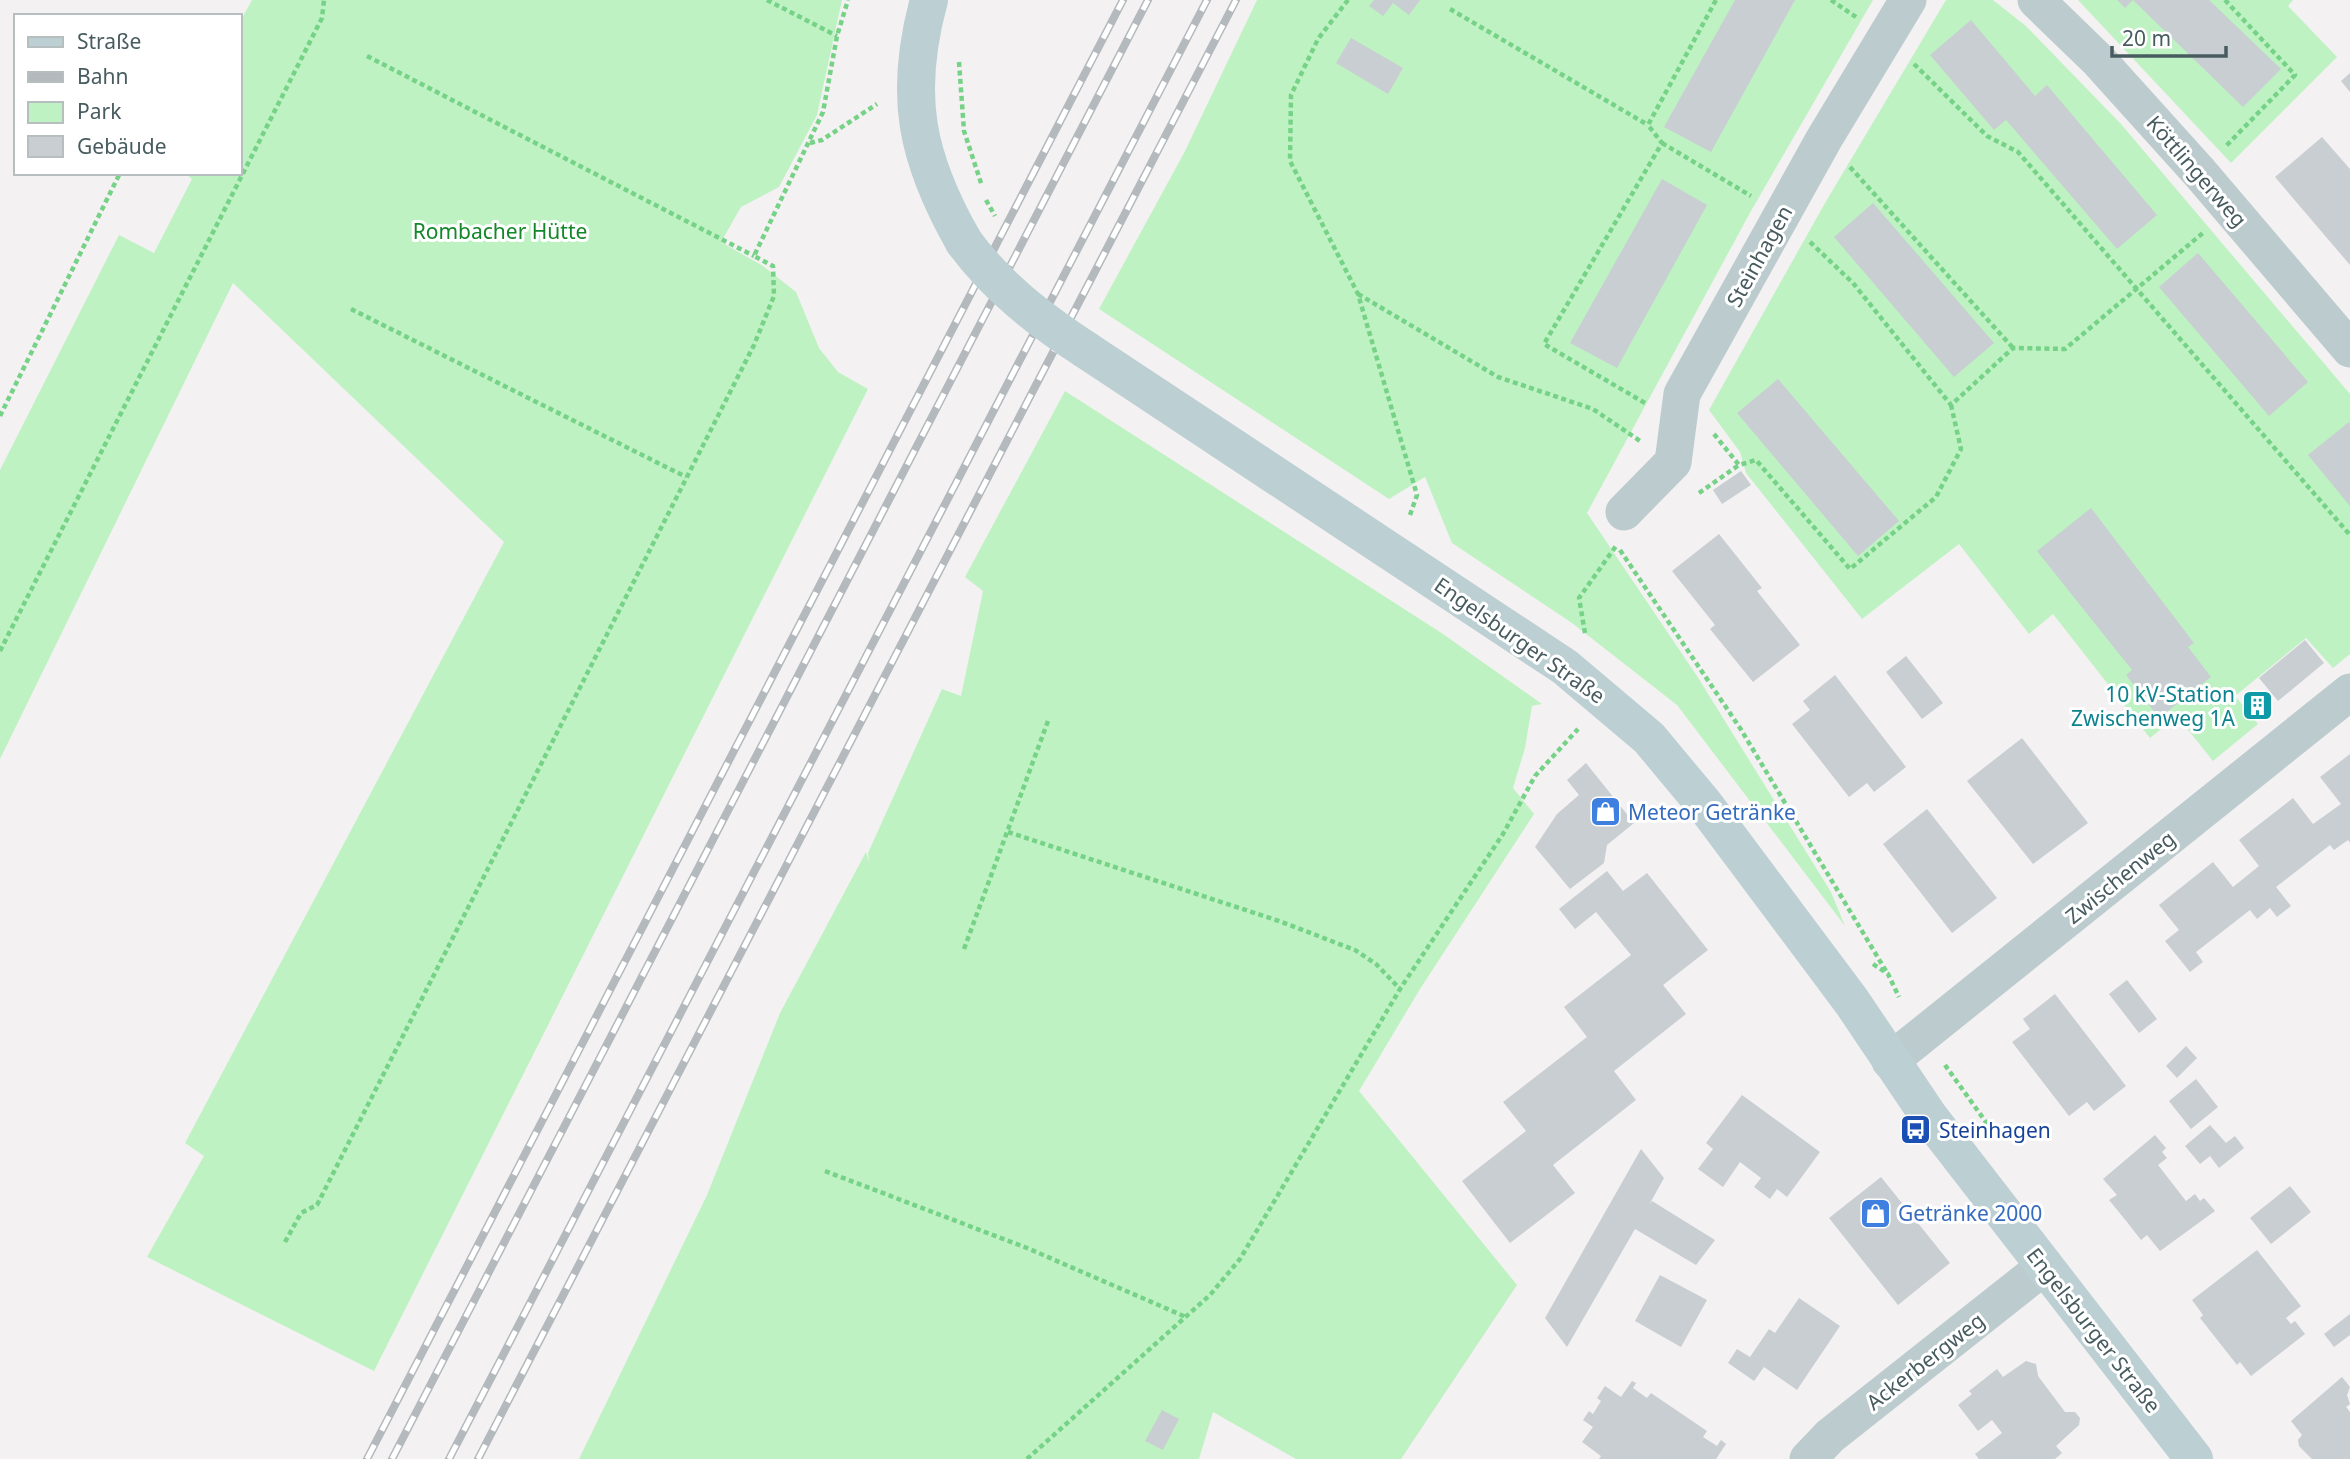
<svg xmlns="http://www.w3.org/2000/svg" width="2350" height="1459" font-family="'Noto Sans',sans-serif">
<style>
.green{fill:#bff2c3}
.building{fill:#c8ced1}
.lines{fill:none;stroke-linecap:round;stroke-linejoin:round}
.path{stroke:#75d287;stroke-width:4.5;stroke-dasharray:5 3.5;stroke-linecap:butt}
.street{stroke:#bcccce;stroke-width:37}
.secondary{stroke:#bccfd3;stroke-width:38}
.rail-casing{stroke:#b3b9bc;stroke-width:8}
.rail{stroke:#fff;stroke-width:5;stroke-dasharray:16;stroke-linecap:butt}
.path-bridge{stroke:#75d287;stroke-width:4.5;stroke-dasharray:5 3.5;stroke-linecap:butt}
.secondary-bridge{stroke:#bccfd3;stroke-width:38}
.labels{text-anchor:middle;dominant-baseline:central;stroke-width:6;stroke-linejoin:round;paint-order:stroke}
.street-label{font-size:21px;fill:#485c60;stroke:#fff}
.park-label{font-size:21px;fill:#138729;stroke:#fff}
.culture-label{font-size:21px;fill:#0d838f;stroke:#fff;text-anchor:end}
.shop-label{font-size:21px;fill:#366cbe;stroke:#fff;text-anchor:start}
.transit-label{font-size:21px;fill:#164399;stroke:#fff;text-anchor:start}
</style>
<rect width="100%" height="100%" fill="#f4f1f2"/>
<g class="green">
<polygon points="252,0 842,0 817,115 779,187 741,207 721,242 763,266 796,292 819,348 838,372 868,389 374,1371 147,1257 204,1156 185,1143 504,542 233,283 0,759 0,470 119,235 154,253 192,179 185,173 240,173 240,22"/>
<polygon points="1257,0 1873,0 1751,211 1587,513 1697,676 1831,892 1845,926 1677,705 1572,623 1452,543 1425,477 1389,499 1099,309 1184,153"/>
<polygon points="1946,0 1993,0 2026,26 2121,124 2350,394 2350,654 2333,668 2306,638 2235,696 2258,724 2213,761 2177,716 2150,738 2053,614 2029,634 1959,544 1862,619 1746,473 1740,452 1709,410 1825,203"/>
<polygon points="2078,0 2293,0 2288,6 2337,57 2231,163"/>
<polygon points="1065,391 1443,634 1542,704 1532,706 1525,748 1513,788 1534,814 1420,989 1359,1091 1517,1285 1401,1459 1296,1459 1213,1412 1199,1459 579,1459 707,1195 780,1013 866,852 869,862 868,853 942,689 961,696 983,591 965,577"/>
</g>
<g class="building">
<polygon points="1374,0 1420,0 1409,15 1393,3 1383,16 1369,6"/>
<polygon points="1735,0 1795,0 1711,152 1664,127"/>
<polygon points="2117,0 2209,0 2281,69 2243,107 2133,0 2125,8"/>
<polygon points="1971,20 2035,96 2047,85 2157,215 2117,249 2006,120 1994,130 1930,55"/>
<polygon points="1351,38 1403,68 1388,94 1336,63"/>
<polygon points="2350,73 2350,92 2341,81"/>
<polygon points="2322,137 2350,169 2350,265 2275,177"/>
<polygon points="1662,179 1707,205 1617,368 1570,343"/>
<polygon points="1873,203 1994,343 1954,377 1834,237"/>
<polygon points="2198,253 2308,382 2269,416 2159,287"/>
<polygon points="1778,379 1899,521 1858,556 1737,413"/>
<polygon points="2349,422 2350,424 2350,506 2308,455"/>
<polygon points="1741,471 1751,485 1722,504 1713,490"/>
<polygon points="2091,508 2194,643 2188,647 2211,677 2159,718 2126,675 2132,670 2037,551"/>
<polygon points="1719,534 1762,588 1757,591 1800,645 1753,682 1710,629 1715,625 1672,571"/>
<polygon points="2305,640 2324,663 2278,701 2259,678"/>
<polygon points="1906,656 1943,703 1922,719 1886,672"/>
<polygon points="1835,675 1906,767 1874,792 1867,783 1849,797 1792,724 1810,710 1803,701"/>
<polygon points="2255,694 2269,711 2260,718 2247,702"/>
<polygon points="2022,738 2088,823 2033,864 1967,781"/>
<polygon points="2350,754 2350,843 2348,840 2334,850 2330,845 2276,887 2291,906 2277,917 2270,908 2257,919 2250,910 2196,952 2203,962 2190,972 2165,941 2179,930 2159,905 2213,862 2233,887 2259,866 2239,840 2293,798 2313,824 2341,804 2320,777"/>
<polygon points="1586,763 1634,823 1607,845 1604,863 1570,889 1535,847 1557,814 1579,795 1567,780"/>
<polygon points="1927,809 1997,898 1952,933 1883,844"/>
<polygon points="1607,871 1623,891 1647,873 1708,950 1663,985 1686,1014 1614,1071 1636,1100 1553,1165 1575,1193 1510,1243 1462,1181 1526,1131 1503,1102 1587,1037 1564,1007 1631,955 1596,912 1575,929 1559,909"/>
<polygon points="2127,980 2157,1019 2139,1033 2109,994"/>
<polygon points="2055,994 2126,1086 2094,1111 2087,1102 2069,1116 2012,1042 2030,1029 2023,1019"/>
<polygon points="2186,1046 2197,1058 2177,1078 2166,1066"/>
<polygon points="2196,1079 2218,1107 2191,1129 2169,1101"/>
<polygon points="1742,1095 1820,1152 1787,1197 1777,1189 1770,1199 1754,1187 1761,1178 1740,1162 1723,1187 1698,1169 1713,1149 1706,1143"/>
<polygon points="2210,1125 2226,1143 2235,1136 2244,1148 2219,1168 2210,1156 2200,1164 2185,1146"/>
<polygon points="2155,1135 2166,1148 2162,1152 2167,1158 2158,1165 2186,1201 2195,1194 2200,1201 2204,1198 2215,1211 2160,1251 2147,1235 2141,1240 2127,1222 2109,1200 2117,1195 2103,1179"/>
<polygon points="1641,1149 1664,1178 1649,1205 1652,1201 1715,1240 1696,1265 1635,1229 1567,1347 1545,1318"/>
<polygon points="1881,1177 1950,1263 1898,1305 1829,1218"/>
<polygon points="2290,1186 2311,1212 2271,1244 2250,1218"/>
<polygon points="2257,1250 2301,1306 2286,1318 2291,1324 2295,1321 2305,1334 2251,1376 2240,1362 2237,1365 2200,1318 2203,1315 2192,1300"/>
<polygon points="1660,1275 1707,1300 1681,1347 1635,1321"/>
<polygon points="1799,1298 1840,1326 1797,1390 1764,1367 1754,1381 1728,1363 1737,1349 1750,1357 1769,1329 1775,1333"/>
<polygon points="2350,1314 2350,1335 2334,1347 2324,1334"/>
<polygon points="2026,1361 2036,1364 2038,1376 2065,1412 2075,1412 2080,1418 2079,1425 2056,1446 2062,1453 2055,1459 1979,1459 1975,1454 2002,1433 1992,1420 1978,1431 1958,1405 1972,1394 1969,1391 1997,1369 2003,1377"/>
<polygon points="2342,1377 2350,1387 2347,1395 2350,1404 2346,1407 2350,1412 2350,1459 2312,1459 2299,1446 2298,1440 2302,1435 2291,1421"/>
<polygon points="1632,1381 1636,1383 1633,1388 1647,1398 1651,1393 1707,1431 1703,1437 1717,1446 1721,1440 1726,1444 1716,1459 1599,1459 1601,1456 1582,1442 1593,1427 1583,1420 1589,1411 1593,1414 1601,1401 1597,1398 1605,1386 1621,1397"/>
<polygon points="1162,1410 1179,1419 1163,1450 1145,1441"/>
</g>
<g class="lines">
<g class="path">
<polyline points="767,0 837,36"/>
<polyline points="1348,0 1318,39 1291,95 1290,161 1358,294 1417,495 1409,518"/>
<polyline points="1831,0 1856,17"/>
<polyline points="2225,0 2295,75 2226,146"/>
<polyline points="1450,9 1648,125"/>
<polyline points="367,56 754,256"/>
<polyline points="959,62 964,131 982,186"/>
<polyline points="1914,64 1987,136 2018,152 2350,535"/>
<polyline points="810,143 822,140 877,104"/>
<polyline points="1662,143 1751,196"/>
<polyline points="1850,167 2013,348"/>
<polyline points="1810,242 1853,283 1951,405 2013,348 2065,349 2204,232"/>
<polyline points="1358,294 1498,377 1593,409 1640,441"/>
<polyline points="351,309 686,477"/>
<polyline points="1645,403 1544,344 1662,143 1648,125 1716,0"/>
<polyline points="0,416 120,173"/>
<polyline points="1714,434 1739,465 1756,460 1850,569 1936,497 1961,449 1951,405"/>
<polyline points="1699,493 1739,465"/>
<polyline points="1620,550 1740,728 1886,971"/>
<polyline points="1585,633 1579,598 1616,546"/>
<polyline points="0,651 322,18 324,0"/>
<polyline points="1008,832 1279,921 1355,950 1376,964 1400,989"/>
<polyline points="964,949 1048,721"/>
<polyline points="1873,964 1888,974 1899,997"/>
<polyline points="1945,1065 1993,1132"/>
<polyline points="825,1171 1027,1248 1186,1317"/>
<polyline points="285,1242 301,1213 317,1205 754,345 774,296 773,266 754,256 823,112 837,36 848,0"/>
<polyline points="1027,1459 1210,1295 1240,1259 1400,989 1503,834 1535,776 1578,729"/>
</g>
<g class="street">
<polyline points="2036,0 2099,61 2200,173 2350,349"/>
<polyline points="1624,512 1673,462 1682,394 1824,139 1908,0"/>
<polyline points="1890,1061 2350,692"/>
<polyline points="1808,1459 1830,1436 2045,1266"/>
</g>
<g class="secondary">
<path d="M929,0c-26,95 -13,158 35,242"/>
<polyline points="1086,350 1565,667 1649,738 1704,804 1852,1002 1930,1118 2194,1459"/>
</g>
<defs>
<g id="rail">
<polyline points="367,1459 1123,0"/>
<polyline points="392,1459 1148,0"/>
<polyline points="449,1459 1207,0"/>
<polyline points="478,1459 1236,0"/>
</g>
</defs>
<use href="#rail" class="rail-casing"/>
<use href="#rail" class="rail"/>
<polyline class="path-bridge" points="986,200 995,216"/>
<path class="secondary-bridge" d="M964,242c34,46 75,77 122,108"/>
</g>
<defs>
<symbol id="building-square" viewBox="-11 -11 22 22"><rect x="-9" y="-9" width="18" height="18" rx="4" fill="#0f9aa8" stroke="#fff"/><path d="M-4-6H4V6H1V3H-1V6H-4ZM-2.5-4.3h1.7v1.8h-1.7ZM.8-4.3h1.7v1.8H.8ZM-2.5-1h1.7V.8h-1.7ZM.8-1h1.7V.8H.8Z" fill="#fff"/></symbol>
<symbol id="shop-square" viewBox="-11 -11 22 22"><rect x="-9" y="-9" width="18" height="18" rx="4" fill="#3f7fe0" stroke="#fff"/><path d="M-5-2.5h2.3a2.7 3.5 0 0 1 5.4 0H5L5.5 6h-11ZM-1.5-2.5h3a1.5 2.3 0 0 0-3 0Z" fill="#fff"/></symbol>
<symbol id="bus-square" viewBox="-11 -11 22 22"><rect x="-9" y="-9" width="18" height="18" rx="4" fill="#1a4fb4" stroke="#fff"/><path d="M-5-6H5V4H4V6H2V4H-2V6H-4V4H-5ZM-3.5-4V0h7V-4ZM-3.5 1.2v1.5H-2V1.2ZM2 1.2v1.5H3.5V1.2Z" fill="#fff"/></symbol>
</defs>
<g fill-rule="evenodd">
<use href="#building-square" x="2240" y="688" width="35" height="35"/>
<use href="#shop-square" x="1588" y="794" width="35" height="35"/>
<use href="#bus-square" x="1898" y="1112" width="35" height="35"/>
<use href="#shop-square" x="1858" y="1196" width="35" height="35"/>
</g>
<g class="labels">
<g class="street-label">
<text transform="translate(2197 171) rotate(49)">Köttlingerweg</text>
<text transform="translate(1759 256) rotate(-61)">Steinhagen</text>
<text transform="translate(1520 640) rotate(35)">Engelsburger Straße</text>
<text transform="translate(2120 877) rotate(-39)">Zwischenweg</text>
<text transform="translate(2094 1330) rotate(52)">Engelsburger Straße</text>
<text transform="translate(1925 1361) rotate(-38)">Ackerbergweg</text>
</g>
<g class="park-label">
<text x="500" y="231">Rombacher Hütte</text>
</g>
<g class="culture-label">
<text x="2235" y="694">10 kV-Station<tspan x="2235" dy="24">Zwischenweg 1A</tspan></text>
</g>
<g class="shop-label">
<text x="1628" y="812">Meteor Getränke</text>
<text x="1898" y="1213">Getränke 2000</text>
</g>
<g class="transit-label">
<text x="1939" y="1130">Steinhagen</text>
</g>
</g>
<rect x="14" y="14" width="228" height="161" fill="#ffffff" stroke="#b6bebf" stroke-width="2"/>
<rect x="28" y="37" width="35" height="10" fill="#bccfd3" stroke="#b6bebf" stroke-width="2"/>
<text x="77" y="49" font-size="21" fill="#485c60">Straße</text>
<rect x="28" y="72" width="35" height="10" fill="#b3b9bc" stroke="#b6bebf" stroke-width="2"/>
<text x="77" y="84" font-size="21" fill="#485c60">Bahn</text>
<rect x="28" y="102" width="35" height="21" fill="#bff2c3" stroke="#b6bebf" stroke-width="2"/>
<text x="77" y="119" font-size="21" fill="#485c60">Park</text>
<rect x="28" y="136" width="35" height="21" fill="#c8ced1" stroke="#b6bebf" stroke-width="2"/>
<text x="77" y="154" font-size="21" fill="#485c60">Gebäude</text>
<path d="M2112 46v10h114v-10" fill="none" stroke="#485c60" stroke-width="3.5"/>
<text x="2122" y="46" font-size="21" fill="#485c60" stroke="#ffffff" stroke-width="5" paint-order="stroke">20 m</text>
</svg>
